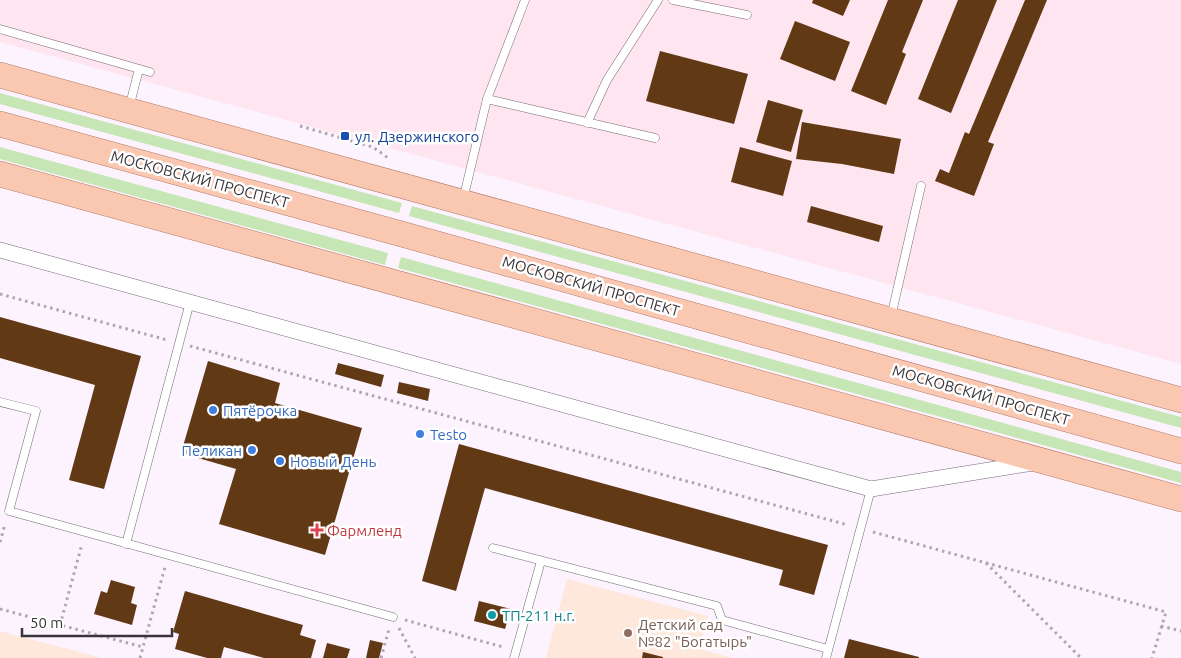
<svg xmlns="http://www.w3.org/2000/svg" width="1181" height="658" font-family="Ubuntu,sans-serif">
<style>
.industrial{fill:#fee5ef}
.education{fill:#fee8db}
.green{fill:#c6e6b5}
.building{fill:#613915}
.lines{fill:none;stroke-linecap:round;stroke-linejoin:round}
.lane-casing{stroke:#746976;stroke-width:9}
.street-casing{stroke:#746976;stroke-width:16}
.primary-casing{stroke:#b47c65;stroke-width:26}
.path{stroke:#aea6af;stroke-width:3;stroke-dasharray:2.5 4;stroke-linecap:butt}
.lane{stroke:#fff;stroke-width:8}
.street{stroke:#fff;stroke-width:15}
.primary{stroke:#fac7b0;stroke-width:25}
.transit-dot{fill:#1a4fb4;stroke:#fff;stroke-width:2}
.shop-dot{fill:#3f7fe0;stroke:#fff;stroke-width:2}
.health-dot{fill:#e0444e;stroke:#fff;stroke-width:2}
.culture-dot{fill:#0f9aa8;stroke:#fff;stroke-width:2}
.education-dot{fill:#8d6e63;stroke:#fff;stroke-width:2}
.labels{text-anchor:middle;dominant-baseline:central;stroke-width:5;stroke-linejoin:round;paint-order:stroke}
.transit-label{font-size:15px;fill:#164399;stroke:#fff;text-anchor:start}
.street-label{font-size:15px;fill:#39343a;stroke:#fff}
.shop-label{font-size:15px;fill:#366cbe;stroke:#fff;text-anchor:start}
.health-label{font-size:15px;fill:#be3a42;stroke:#fff;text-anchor:start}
.culture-label{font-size:15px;fill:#0d838f;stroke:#fff;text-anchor:start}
.education-label{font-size:15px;fill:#785e54;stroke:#fff;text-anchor:start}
</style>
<rect width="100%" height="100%" fill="#fdf3ff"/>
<polygon class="industrial" points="0,0 1181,0 1181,364 0,42"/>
<g class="education">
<polygon points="567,579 708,616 699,649 733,658 546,658"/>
<polygon points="0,631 102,658 0,658"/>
</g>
<g class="green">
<polygon points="0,93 402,203 399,213 0,104"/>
<polygon points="0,147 388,253 385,265 0,159"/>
<polygon points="412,206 1181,417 1181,428 409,216"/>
<polygon points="401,257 1181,472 1181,483 398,268"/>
</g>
<g class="building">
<polygon points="813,0 850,0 843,16 812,3"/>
<polygon points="888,0 923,0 902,52 906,54 886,105 851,91"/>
<polygon points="958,0 997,0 951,113 918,99"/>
<polygon points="1025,0 1047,0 988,142 994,144 974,196 935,181 940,169 949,173 965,132 969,134"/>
<polygon points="795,21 850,42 835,81 780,59"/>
<polygon points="660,51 748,74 734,124 646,101"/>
<polygon points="768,100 803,110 791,152 756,142"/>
<polygon points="802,122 901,139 894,174 842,164 796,159"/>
<polygon points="740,147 792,161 783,196 731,182"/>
<polygon points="811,206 883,226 879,242 807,222"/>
<polygon points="0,317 141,356 104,489 69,480 95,385 0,358"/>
<polygon points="208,361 280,383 275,403 362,428 325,555 219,524 236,469 181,453"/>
<polygon points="338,363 384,375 381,387 335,374"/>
<polygon points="399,382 430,389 428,401 397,393"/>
<polygon points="459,444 828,545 814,595 779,585 783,570 485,488 456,591 422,581"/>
<polygon points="111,580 135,587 131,603 137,605 132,625 94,614 101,591 107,593"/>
<polygon points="185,591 303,625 300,635 316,640 311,658 264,658 224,647 221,658 207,658 175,649 179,634 173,632"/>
<polygon points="479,601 511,609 505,629 474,621"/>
<polygon points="849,639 919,657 919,658 844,658"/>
<polygon points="370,640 383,643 379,658 366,658"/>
<polygon points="327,643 350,649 347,658 323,658"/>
<polygon points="643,652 663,657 663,658 642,658"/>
</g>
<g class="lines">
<defs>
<g id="lane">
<polyline points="673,0 747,15"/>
<polyline points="0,29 150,72"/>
<polyline points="487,99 655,138"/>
<polyline points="129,108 139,69"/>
<polyline points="587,123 607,80 658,0"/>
<polyline points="463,200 487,99 525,0"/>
<polyline points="891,317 921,186"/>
<polyline points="0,402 36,411 9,511 393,617"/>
<polyline points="126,544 190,302"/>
<polyline points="493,548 717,606 722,620 828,649"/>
<polyline points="514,658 541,561"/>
<polyline points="826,658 871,489"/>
</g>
<polyline id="street" points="0,250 871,489 1033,463"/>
<g id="primary">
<polyline points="0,75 1181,400"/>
<polyline points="0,124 398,233 1181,451"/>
<polyline points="0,174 1181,499"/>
</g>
</defs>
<use href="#lane" class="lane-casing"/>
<use href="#street" class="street-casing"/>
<use href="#primary" class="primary-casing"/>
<g class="path">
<polyline points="300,126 373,147 388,158"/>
<polyline points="0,294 167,340"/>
<polyline points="190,346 848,525"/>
<polyline points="873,532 1166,612 1152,658"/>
<polyline points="0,542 5,524"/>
<polyline points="986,563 1081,658"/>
<polyline points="0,609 143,647"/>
<polyline points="405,620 503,647"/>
<polyline points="60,625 82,544"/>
<polyline points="1161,626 1181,631"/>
<polyline points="399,628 415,658"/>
<polyline points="140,658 165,567"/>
<polyline points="381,658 389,629"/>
</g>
<use href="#lane" class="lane"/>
<use href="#street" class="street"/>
<use href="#primary" class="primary"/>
</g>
<rect class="transit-dot" x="340" y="131" width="10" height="10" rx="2.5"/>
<g class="shop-dot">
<circle cx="213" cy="410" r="5"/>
<circle cx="420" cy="434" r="5"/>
<circle cx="252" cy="450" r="5"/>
<circle cx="280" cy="461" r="5"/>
</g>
<path class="health-dot" d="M314.5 522.5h5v5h5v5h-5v5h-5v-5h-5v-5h5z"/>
<circle class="culture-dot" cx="492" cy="615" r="5"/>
<circle class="education-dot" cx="628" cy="633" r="5"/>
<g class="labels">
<g class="transit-label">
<text x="355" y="136">ул. Дзержинского</text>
</g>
<g class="street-label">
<text transform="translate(200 179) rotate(15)">МОСКОВСКИЙ ПРОСПЕКТ</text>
<text transform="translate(591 286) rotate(16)">МОСКОВСКИЙ ПРОСПЕКТ</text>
<text transform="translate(981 395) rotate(16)">МОСКОВСКИЙ ПРОСПЕКТ</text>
</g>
<g class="shop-label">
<text x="223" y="410">Пятёрочка</text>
<text x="430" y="434">Testo</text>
<text x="242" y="450" text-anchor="end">Пеликан</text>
<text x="290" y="461">Новый День</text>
</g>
<g class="health-label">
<text x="327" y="530">Фармленд</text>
</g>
<g class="culture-label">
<text x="502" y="615">ТП-211 н.г.</text>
</g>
<g class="education-label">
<text x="638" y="624">Детский сад<tspan x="638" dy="17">№82 "Богатырь"</tspan></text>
</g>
</g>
<path d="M22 628v8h150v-8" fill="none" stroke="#39343a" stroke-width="2.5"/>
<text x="30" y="628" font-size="15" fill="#39343a" stroke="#ffffff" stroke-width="4" paint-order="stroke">50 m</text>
</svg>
